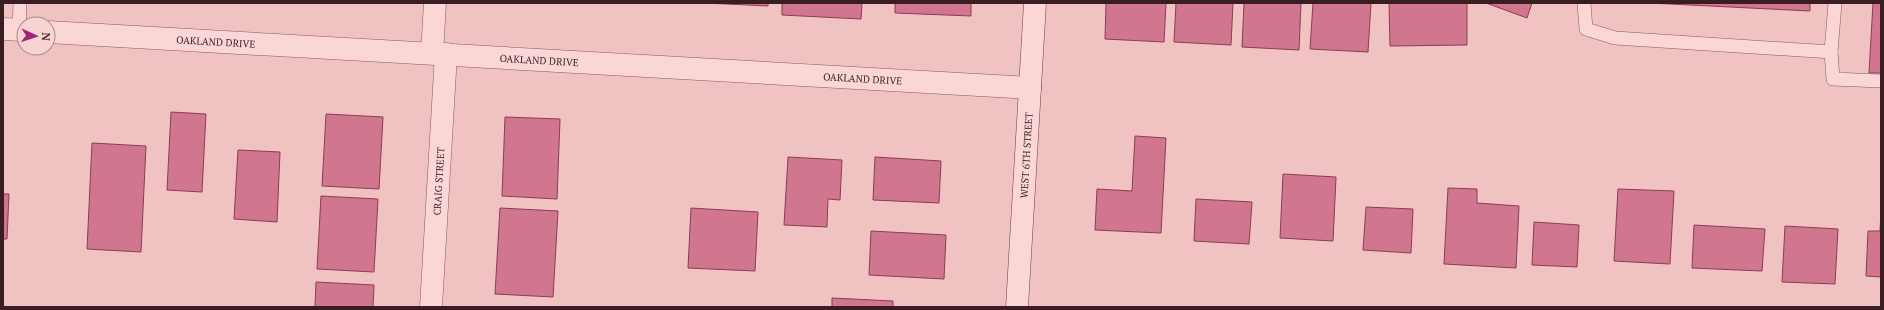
<svg xmlns="http://www.w3.org/2000/svg" width="1884" height="310" font-family="'PT Serif',serif">
<style>
.building{fill:#d1768f;stroke:#8c3c54}
.lines{fill:none;stroke-linecap:round;stroke-linejoin:round}
.lane-casing{stroke:#8b5860;stroke-width:14}
.street-casing{stroke:#8b5860;stroke-width:23}
.secondary-casing{stroke:#6d3b45;stroke-width:23}
.lane{stroke:#fbd6d6;stroke-width:13}
.street{stroke:#fbd6d6;stroke-width:22}
.secondary{stroke:#fbd6d6;stroke-width:22}
.labels{text-anchor:middle;dominant-baseline:central;stroke-width:3;stroke-linejoin:round;paint-order:stroke}
.street-label{font-size:10px;fill:#3a1d23;stroke:#f7d3d2}
</style>
<rect width="100%" height="100%" fill="#f0c2c2"/>
<g class="building">
<polygon points="705,3 768,3 768,6"/>
<polygon points="782,3 862,3 861,19 782,15"/>
<polygon points="895,3 971,3 971,16 895,13"/>
<polygon points="1106,3 1166,3 1164,42 1105,39"/>
<polygon points="1176,3 1233,3 1231,45 1174,42"/>
<polygon points="1244,3 1301,3 1299,50 1242,47"/>
<polygon points="1313,3 1371,3 1368,52 1310,49"/>
<polygon points="1389,3 1467,3 1467,45 1390,46"/>
<polygon points="1486,3 1532,3 1527,18"/>
<polygon points="1650,3 1810,3 1810,11"/>
<polygon points="1873,3 1881,3 1881,73 1869,73"/>
<polygon points="171,112 206,114 202,192 167,190"/>
<polygon points="326,114 383,117 379,189 322,186"/>
<polygon points="505,117 560,119 557,199 502,196"/>
<polygon points="1135,136 1166,138 1161,233 1095,230 1097,189 1132,191"/>
<polygon points="92,143 146,146 141,252 87,249"/>
<polygon points="238,150 280,152 277,222 234,219"/>
<polygon points="788,157 842,160 840,200 828,199 827,227 784,225"/>
<polygon points="875,157 941,161 939,203 873,200"/>
<polygon points="1283,174 1336,177 1333,241 1280,238"/>
<polygon points="1448,188 1477,189 1477,203 1519,206 1516,268 1444,264"/>
<polygon points="1618,189 1674,191 1670,264 1614,261"/>
<polygon points="3,194 9,194 7,239 3,239"/>
<polygon points="321,196 378,199 374,272 317,269"/>
<polygon points="1196,199 1252,202 1249,244 1194,241"/>
<polygon points="1366,207 1413,209 1411,253 1363,250"/>
<polygon points="500,208 558,211 553,297 495,294"/>
<polygon points="691,208 758,212 755,271 688,268"/>
<polygon points="1881,211 1881,277 1866,276 1868,231 1880,231"/>
<polygon points="1534,222 1579,225 1577,267 1532,265"/>
<polygon points="1694,225 1765,229 1762,271 1692,268"/>
<polygon points="1785,226 1838,229 1835,284 1782,282"/>
<polygon points="871,231 946,235 944,279 869,275"/>
<polygon points="316,282 374,285 373,307 315,307"/>
<polygon points="832,298 893,301 893,307 832,307"/>
</g>
<g class="lines">
<defs>
<g id="lane">
<polyline points="1584,3 1586,29 1615,38 1831,52 1835,3"/>
<polyline points="19,30 20,3"/>
<polyline points="1831,52 1833,79 1881,81"/>
</g>
<g id="street">
<polyline points="3,29 24,30"/>
<path id="s1" d="M48,32l982,56"/>
<polyline points="432,53 435,3"/>
<path id="s2" d="M431,307l15,-253"/>
</g>
<g id="secondary">
<path id="s3" d="M1017,307l18,-304"/>
</g>
</defs>
<use href="#lane" class="lane-casing"/>
<use href="#street" class="street-casing"/>
<use href="#secondary" class="secondary-casing"/>
<use href="#lane" class="lane"/>
<use href="#street" class="street"/>
<use href="#secondary" class="secondary"/>
</g>
<g class="labels">
<g class="street-label">
<text stroke="none"><textPath href="#s1" startOffset="168">OAKLAND DRIVE</textPath></text>
<text stroke="none"><textPath href="#s1" startOffset="492">OAKLAND DRIVE</textPath></text>
<text stroke="none"><textPath href="#s1" startOffset="816">OAKLAND DRIVE</textPath></text>
<text stroke="none"><textPath href="#s3" startOffset="152">WEST 6TH STREET</textPath></text>
<text stroke="none"><textPath href="#s2" startOffset="126">CRAIG STREET</textPath></text>
</g>
</g>
<rect width="1884" height="310" fill="none" stroke="#3a1d23" stroke-width="8"/>
<g transform="translate(36 36) rotate(93)"><circle r="19" fill="#f7d3d2" stroke="#ab8a8c"/>
<path d="M0-3L7 15L0 10L-7 15Z" fill="#9e257a"/>
<text y="-6" font-size="11" font-weight="bold" text-anchor="middle" fill="#3a1d23">N</text>
</g>
</svg>
